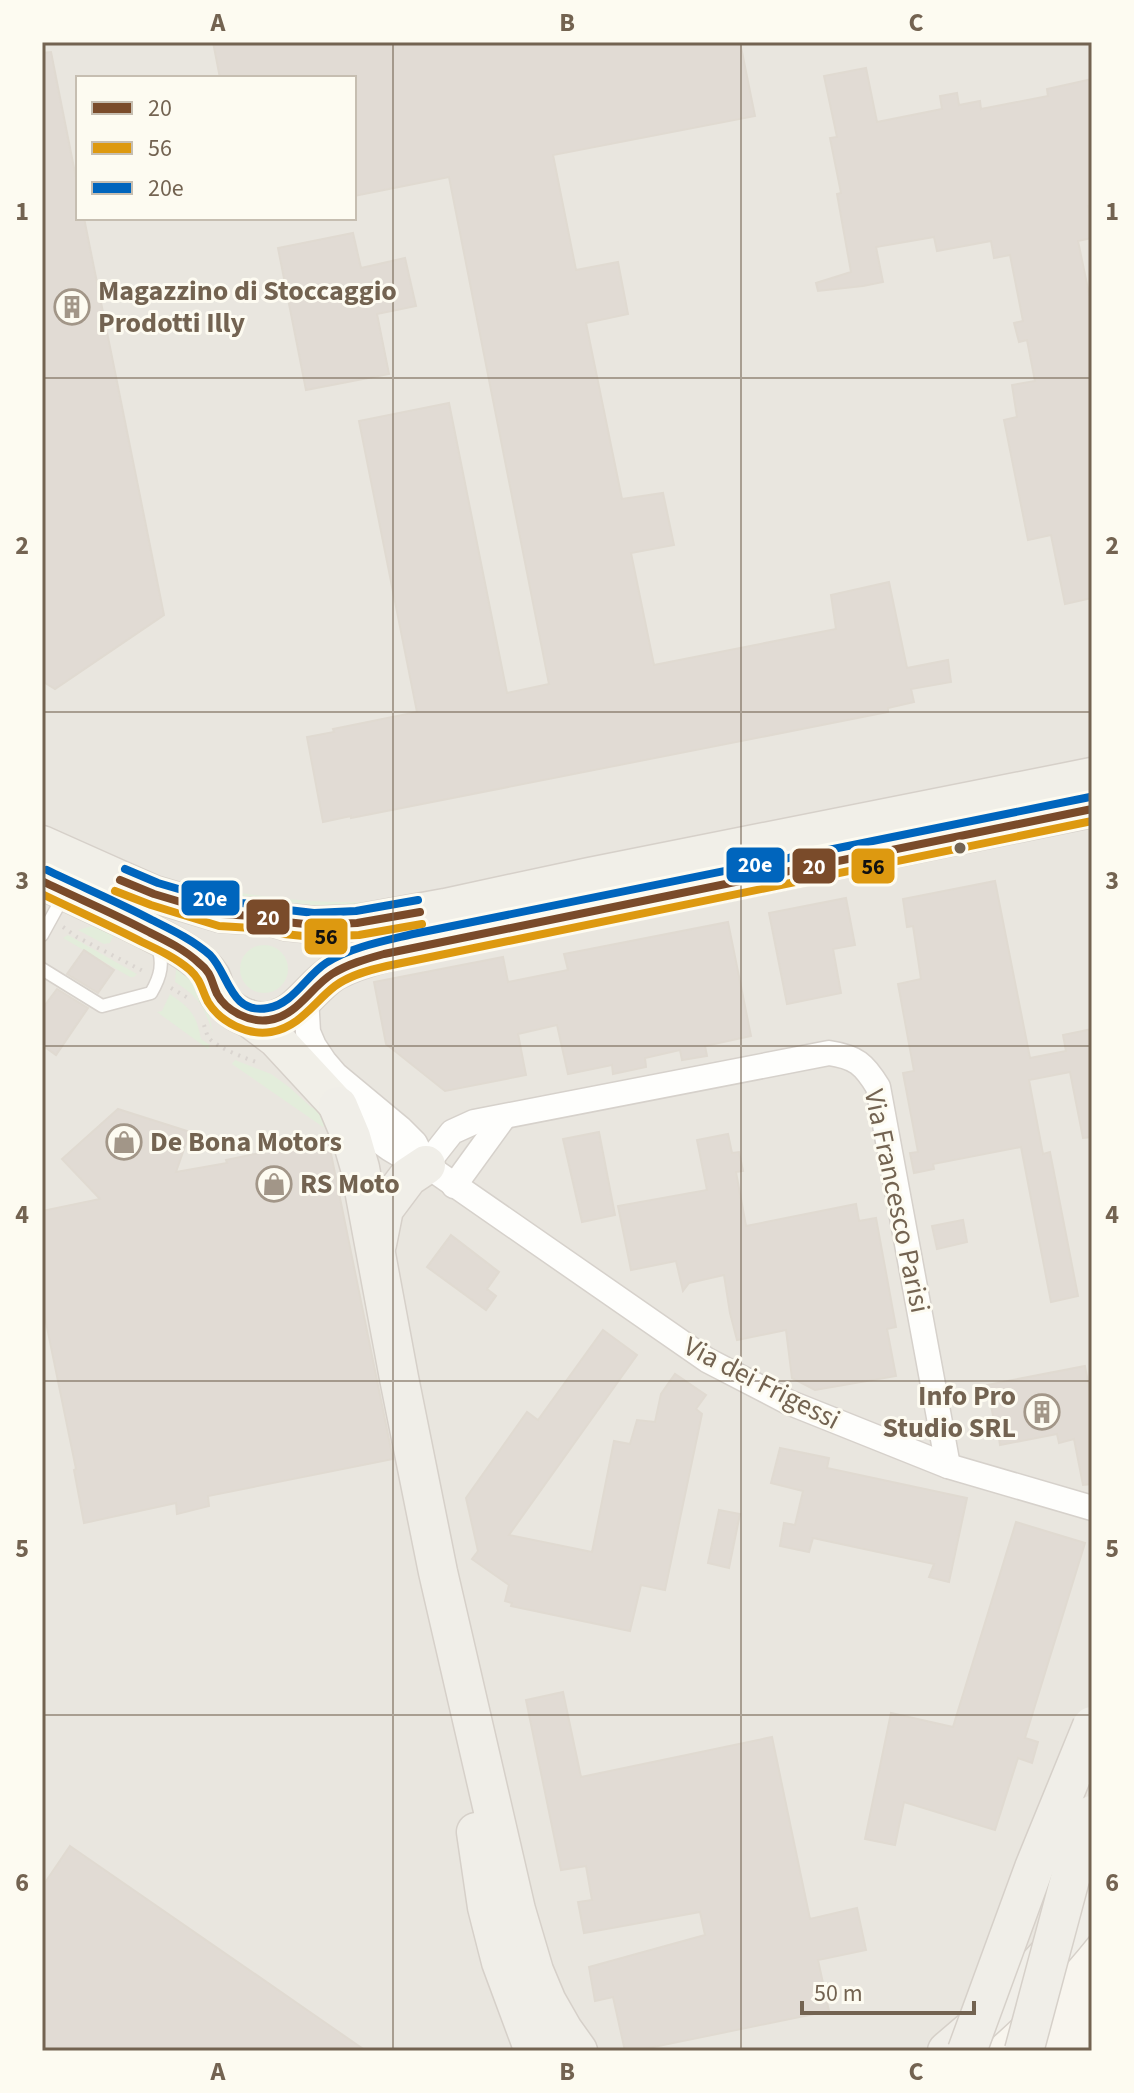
<svg xmlns="http://www.w3.org/2000/svg" width="1134" height="2093" font-family="'Source Sans 3',sans-serif">
<style>
.industrial{fill:#e9e6df;fill-rule:evenodd}
.green{fill:#e3eddb}
.building{fill:#e1dbd4;stroke:#e0dad1;stroke-width:2}
.lines{fill:none;stroke-linecap:round;stroke-linejoin:round}
.service-casing{stroke:#d6d1cb;stroke-width:15}
.minor-casing{stroke:#d6d1cb;stroke-width:27}
.primary-casing{stroke:#d6d0c9;stroke-width:39}
.trunk-casing{stroke:#d6d0c9;stroke-width:41}
.path{stroke:#dad5d0;stroke-width:4;stroke-dasharray:2 6;stroke-linecap:butt}
.service{stroke:#fefefc;stroke-width:12}
.minor{stroke:#fefefc;stroke-width:24}
.primary{stroke:#f1efe8;stroke-width:36}
.trunk{stroke:#f0eee8;stroke-width:38}
.trunk-bridge-casing{stroke:#d6d0c9;stroke-width:41;stroke-linecap:butt}
.trunk-bridge{stroke:#f0eee8;stroke-width:38}
.bus-1-casing{stroke:#fdfbf1;stroke-width:14}
.bus-2-casing{stroke:#fdfbf1;stroke-width:14}
.bus-3-casing{stroke:#fdfbf1;stroke-width:14}
.bus-1{stroke:#7a4b2a;stroke-width:8}
.bus-2{stroke:#dd9910;stroke-width:8}
.bus-3{stroke:#0065bd;stroke-width:8}
.grid{fill:none;stroke:#736351;stroke-width:2;stroke-opacity:0.55}
.bus-dot{fill:#736351;stroke:#fdfbf1;stroke-width:3}
.labels{text-anchor:middle;dominant-baseline:central;stroke-width:6;stroke-linejoin:round;paint-order:stroke}
.poi-label{font-size:28px;font-weight:bold;fill:#736351;stroke:#fdfbf1;text-anchor:start}
.street-label{font-size:28px;fill:#736351;stroke:#fdfbf1}
.line-badge{stroke:#fdfbf1;stroke-width:3}
.badge-label{font-size:22px;text-anchor:middle;font-weight:bold;fill:#fff}
.pale-badge-label{font-size:22px;text-anchor:middle;font-weight:bold;fill:#111}
.neatline{fill:none;stroke:#736351;stroke-width:3}
.grid-label{font-size:26px;text-anchor:middle;font-weight:bold;fill:#736351}
</style>
<rect width="100%" height="100%" fill="#f8f5ee"/>
<path class="industrial" d="M42,42h1050v1835l-106,174h-944zM78,78h276v140h-276z"/>
<g class="green">
<path d="M166,879c74,16 146,27 222,22l1,5 -91,3 -12,-6 -13,-3 -42,2z"/>
<polygon points="92,926 105,927 116,930 110,943 104,944 78,930"/>
<polygon points="68,935 137,974 134,977 130,977 63,938"/>
<circle cx="264" cy="969" r="24"/>
<path d="M172,956l21,22 16,37 4,19c-9,-28 -13,-36 -38,-52l1,-13z"/>
<path d="M170,994c21,15 26,20 31,45l9,6 -2,4 -51,-37 5,-1z"/>
<polygon points="235,1060 271,1074 289,1087 312,1108 320,1099 332,1112 323,1127 232,1064"/>
</g>
<g class="building">
<polygon points="213,42 740,42 755,116 553,155 576,270 618,262 628,314 586,323 622,499 663,493 674,545 631,553 654,665 836,629 831,595 889,582 907,668 948,660 951,682 911,689 914,702 888,708 888,712 351,818 351,816 323,822 307,737 334,732 333,729 417,712 359,421 449,403 507,693 549,684 449,177 354,196 354,78 220,78"/>
<polygon points="51,52 78,188 78,218 84,218 164,615 55,689 42,681 42,53"/>
<polygon points="866,68 877,122 942,109 940,96 957,93 959,105 980,101 981,109 1048,96 1047,89 1092,79 1092,205 1088,206 1092,224 1092,238 1078,241 1092,308 1092,598 1065,604 1051,535 1028,540 1004,420 1017,417 1012,385 1035,381 1027,340 1019,342 1014,323 1023,321 1010,255 994,258 991,241 937,251 934,237 876,247 883,282 863,286 818,291 816,283 851,272 837,194 841,193 830,138 837,137 824,76"/>
<polygon points="353,233 361,268 405,258 416,306 377,314 389,374 306,390 278,248"/>
<polygon points="995,881 1030,1058 1066,1051 1063,1035 1092,1029 1092,1137 1083,1138 1070,1072 1029,1080 1043,1154 1050,1152 1078,1296 1051,1302 1021,1147 933,1164 934,1169 914,1173 910,1153 918,1152 903,1073 914,1071 898,984 921,979 913,926 907,927 903,899"/>
<polygon points="846,898 855,945 833,949 841,993 787,1004 769,913"/>
<polygon points="728,922 751,1036 705,1046 707,1056 682,1060 680,1050 645,1058 646,1067 613,1074 612,1065 568,1074 557,1025 518,1034 526,1075 445,1091 386,1044 374,982 503,957 508,982 568,970 564,954"/>
<polygon points="84,950 114,970 98,993 67,974"/>
<polygon points="57,989 88,1008 56,1055 42,1045 42,1009"/>
<polygon points="118,1109 190,1132 176,1172 227,1163 226,1160 328,1139 393,1459 208,1496 209,1506 177,1514 176,1503 84,1523 74,1470 76,1469 42,1303 42,1211 100,1199 62,1159"/>
<polygon points="599,1132 615,1215 582,1222 563,1139"/>
<polygon points="728,1134 732,1153 739,1152 743,1171 736,1172 746,1226 856,1204 859,1221 876,1218 896,1327 887,1329 896,1376 815,1390 792,1378 786,1330 737,1340 730,1313 724,1275 689,1283 683,1291 676,1261 631,1270 618,1206 707,1190 697,1140"/>
<polygon points="963,1220 967,1242 937,1249 932,1226"/>
<polygon points="451,1235 499,1272 487,1289 496,1296 486,1310 427,1267"/>
<polygon points="603,1330 637,1355 509,1535 592,1552 614,1441 630,1444 637,1420 655,1422 661,1394 675,1374 706,1395 696,1409 702,1414 665,1590 641,1585 630,1631 511,1606 512,1603 505,1601 509,1585 472,1559 478,1551 466,1498 527,1412 538,1420"/>
<polygon points="1085,1366 1092,1404 1092,1484 1083,1485 1074,1439 1059,1443 1057,1434 1000,1445 998,1431 996,1431 987,1385"/>
<polygon points="780,1448 829,1458 827,1468 967,1498 949,1582 929,1577 934,1564 813,1538 809,1552 780,1546 784,1523 795,1525 803,1491 771,1483"/>
<polygon points="719,1510 740,1514 729,1568 708,1563"/>
<polygon points="1016,1522 1085,1543 1025,1738 1038,1742 1032,1763 1018,1758 995,1830 904,1802 895,1845 865,1839 891,1713 953,1727"/>
<polygon points="563,1692 581,1777 772,1737 810,1919 857,1908 866,1950 818,1960 829,2011 634,2051 625,2051 613,1997 595,2001 589,1967 705,1935 700,1912 584,1933 578,1902 592,1900 586,1866 561,1870 526,1700"/>
<polygon points="70,1846 320,2019 366,2051 42,2051 42,1887"/>
</g>
<g class="lines">
<defs>
<g id="service">
<polyline points="42,935 64,895"/>
<path d="M42,969l60,37 49,-13c10,-17 13,-30 6,-49"/>
</g>
<g id="minor">
<polyline points="306,997 308,1032 314,1046 324,1061 336,1075 401,1129 415,1143 426,1165"/>
<path d="M345,1112c29,24 44,43 81,53l281,195 81,42 160,64 144,42"/>
<path d="M426,1165l26,-33 22,-10 355,-69c27,4 35,11 49,34l70,379"/>
<polyline points="454,1186 504,1117"/>
</g>
<g id="primary">
<polyline points="42,844 154,894 221,914 269,917 286,922 314,925 357,923 445,907 589,876 1092,776"/>
<path d="M42,881c37,18 75,34 111,53 14,7 30,15 42,25 6,4 13,12 17,18 3,6 3,12 6,18 11,17 32,28 52,25 28,-5 41,-33 63,-47 24,-14 55,-20 82,-27l677,-137"/>
<polyline points="248,1018 276,1039 338,1106"/>
</g>
<g id="trunk">
<polyline points="338,1106 351,1137 360,1168 399,1378 438,1572 516,1910 534,1971 547,2002 563,2030 578,2051"/>
<polyline points="377,1244 384,1209 408,1177 426,1165"/>
<polyline points="476,1832 487,1907 501,1962 534,2051"/>
<path d="M947,2051c54,-45 105,-94 145,-151"/>
</g>
</defs>
<use href="#service" class="service-casing"/>
<use href="#minor" class="minor-casing"/>
<use href="#primary" class="primary-casing"/>
<use href="#trunk" class="trunk-casing"/>
<g class="path">
<polyline points="63,927 77,937 143,971"/>
<polyline points="171,988 188,998"/>
<path d="M204,1025c1,3 3,10 4,12 9,11 35,20 48,25"/>
</g>
<use href="#service" class="service"/>
<use href="#minor" class="minor"/>
<use href="#primary" class="primary"/>
<use href="#trunk" class="trunk"/>
<defs>
<g id="trunk-bridge">
<polyline points="967,2051 1034,1868 1092,1726"/>
<polyline points="1024,2051 1070,1879 1092,1815"/>
</g>
</defs>
<use href="#trunk-bridge" class="trunk-bridge-casing"/>
<use href="#trunk-bridge" class="trunk-bridge"/>
<defs>
<g id="bus-1">
<polyline points="120,880 154,894 221,914 269,917 286,922 314,925 357,923 420,912"/>
<path d="M42,881c35,17 71,32 105,50 18,9 37,18 52,32 13,10 12,18 18,31 9,17 33,29 52,26 28,-4 41,-32 63,-46 16,-10 34,-15 52,-20l708,-145"/>
</g>
<g id="bus-2">
<polyline points="115,891 151,905 219,926 267,929 284,934 313,937 359,935 422,924"/>
<path d="M42,894c33,16 67,31 100,48 17,8 34,16 48,28 12,11 11,19 18,32 12,20 40,34 63,30 29,-5 43,-30 64,-46 15,-11 34,-16 52,-20l705,-145"/>
</g>
<g id="bus-3">
<polyline points="125,869 158,883 223,902 271,905 288,910 314,913 356,911 418,900"/>
<path d="M47,870c35,17 71,32 105,50 20,10 41,20 58,35 19,19 20,60 58,53 25,-4 38,-32 58,-45 25,-16 58,-22 87,-29l677,-137"/>
</g>
</defs>
<use href="#bus-1" class="bus-1-casing"/>
<use href="#bus-2" class="bus-2-casing"/>
<use href="#bus-3" class="bus-3-casing"/>
<use href="#bus-1" class="bus-1"/>
<use href="#bus-2" class="bus-2"/>
<use href="#bus-3" class="bus-3"/>
</g>
<path class="grid" d="M393,42v2009M741,42v2009M42,378h1050M42,712h1050M42,1046h1050M42,1381h1050M42,1715h1050"/>
<defs>
<symbol id="building-ring" viewBox="-11 -11 22 22"><circle r="9.5" fill="#fdfbf1" stroke="#a29688" stroke-width="1.5"/><path d="M-4-6H4V6H1V3H-1V6H-4ZM-2.5-4.3h1.7v1.8h-1.7ZM.8-4.3h1.7v1.8H.8ZM-2.5-1h1.7V.8h-1.7ZM.8-1h1.7V.8H.8Z" fill="#a29688"/></symbol>
<symbol id="shop-ring" viewBox="-11 -11 22 22"><circle r="9.5" fill="#fdfbf1" stroke="#a29688" stroke-width="1.5"/><path d="M-5-2.5h2.3a2.7 3.5 0 0 1 5.4 0H5L5.5 6h-11ZM-1.5-2.5h3a1.5 2.3 0 0 0-3 0Z" fill="#a29688"/></symbol>
</defs>
<g fill-rule="evenodd">
<use href="#building-ring" x="52" y="287" width="40" height="40"/>
<use href="#shop-ring" x="104" y="1122" width="40" height="40"/>
<use href="#shop-ring" x="254" y="1164" width="40" height="40"/>
<use href="#building-ring" x="1022" y="1392" width="40" height="40"/>
</g>
<circle class="bus-dot" cx="960" cy="848" r="7"/>
<g class="labels">
<g class="poi-label">
<text x="98" y="291">Magazzino di Stoccaggio<tspan x="98" dy="32">Prodotti Illy</tspan></text>
<text x="150" y="1142">De Bona Motors</text>
<text x="300" y="1184">RS Moto</text>
<text x="1016" y="1396" text-anchor="end">Info Pro<tspan x="1016" dy="32">Studio SRL</tspan></text>
</g>
<g class="street-label">
<text transform="translate(897 1201) rotate(78)">Via Francesco Parisi</text>
<text transform="translate(762 1383) rotate(27)">Via dei Frigessi</text>
</g>
</g>
<g class="line-badge">
<rect x="725" y="846" width="61" height="38" rx="8" fill="#0065bd"/>
<rect x="791" y="847" width="46" height="38" rx="8" fill="#7a4b2a"/>
<rect x="850" y="847" width="46" height="38" rx="8" fill="#dd9910"/>
<rect x="180" y="879" width="61" height="38" rx="8" fill="#0065bd"/>
<rect x="245" y="898" width="46" height="38" rx="8" fill="#7a4b2a"/>
<rect x="303" y="917" width="46" height="39" rx="8" fill="#dd9910"/>
</g>
<g class="badge-label">
<text x="755" y="872">20e</text>
<text x="814" y="874">20</text>
<text x="210" y="906">20e</text>
<text x="268" y="925">20</text>
</g>
<g class="pale-badge-label">
<text x="873" y="874">56</text>
<text x="326" y="944">56</text>
</g>
<rect width="1134" height="2093" fill="none" stroke="#fdfbf1" stroke-width="88"/>
<rect x="76" y="76" width="280" height="144" fill="#fdfbf1" stroke="#c6beb1" stroke-width="2"/>
<rect x="92" y="102" width="40" height="12" fill="#7a4b2a" stroke="#c6beb1" stroke-width="2"/>
<text x="148" y="116" font-size="24" fill="#736351">20</text>
<rect x="92" y="142" width="40" height="12" fill="#dd9910" stroke="#c6beb1" stroke-width="2"/>
<text x="148" y="156" font-size="24" fill="#736351">56</text>
<rect x="92" y="182" width="40" height="12" fill="#0065bd" stroke="#c6beb1" stroke-width="2"/>
<text x="148" y="196" font-size="24" fill="#736351">20e</text>
<path d="M802 2001v12h172v-12" fill="none" stroke="#736351" stroke-width="4"/>
<text x="814" y="2001" font-size="24" fill="#736351" stroke="#fdfbf1" stroke-width="6" paint-order="stroke">50 m</text>
<rect x="44" y="44" width="1046" height="2005" class="neatline"/>
<g class="grid-label">
<text x="218" y="31">A</text>
<text x="567" y="31">B</text>
<text x="916" y="31">C</text>
<text x="22" y="220">1</text>
<text x="1112" y="220">1</text>
<text x="22" y="554">2</text>
<text x="1112" y="554">2</text>
<text x="22" y="889">3</text>
<text x="1112" y="889">3</text>
<text x="22" y="1223">4</text>
<text x="1112" y="1223">4</text>
<text x="22" y="1557">5</text>
<text x="1112" y="1557">5</text>
<text x="22" y="1891">6</text>
<text x="1112" y="1891">6</text>
<text x="218" y="2080">A</text>
<text x="567" y="2080">B</text>
<text x="916" y="2080">C</text>
</g>
</svg>
